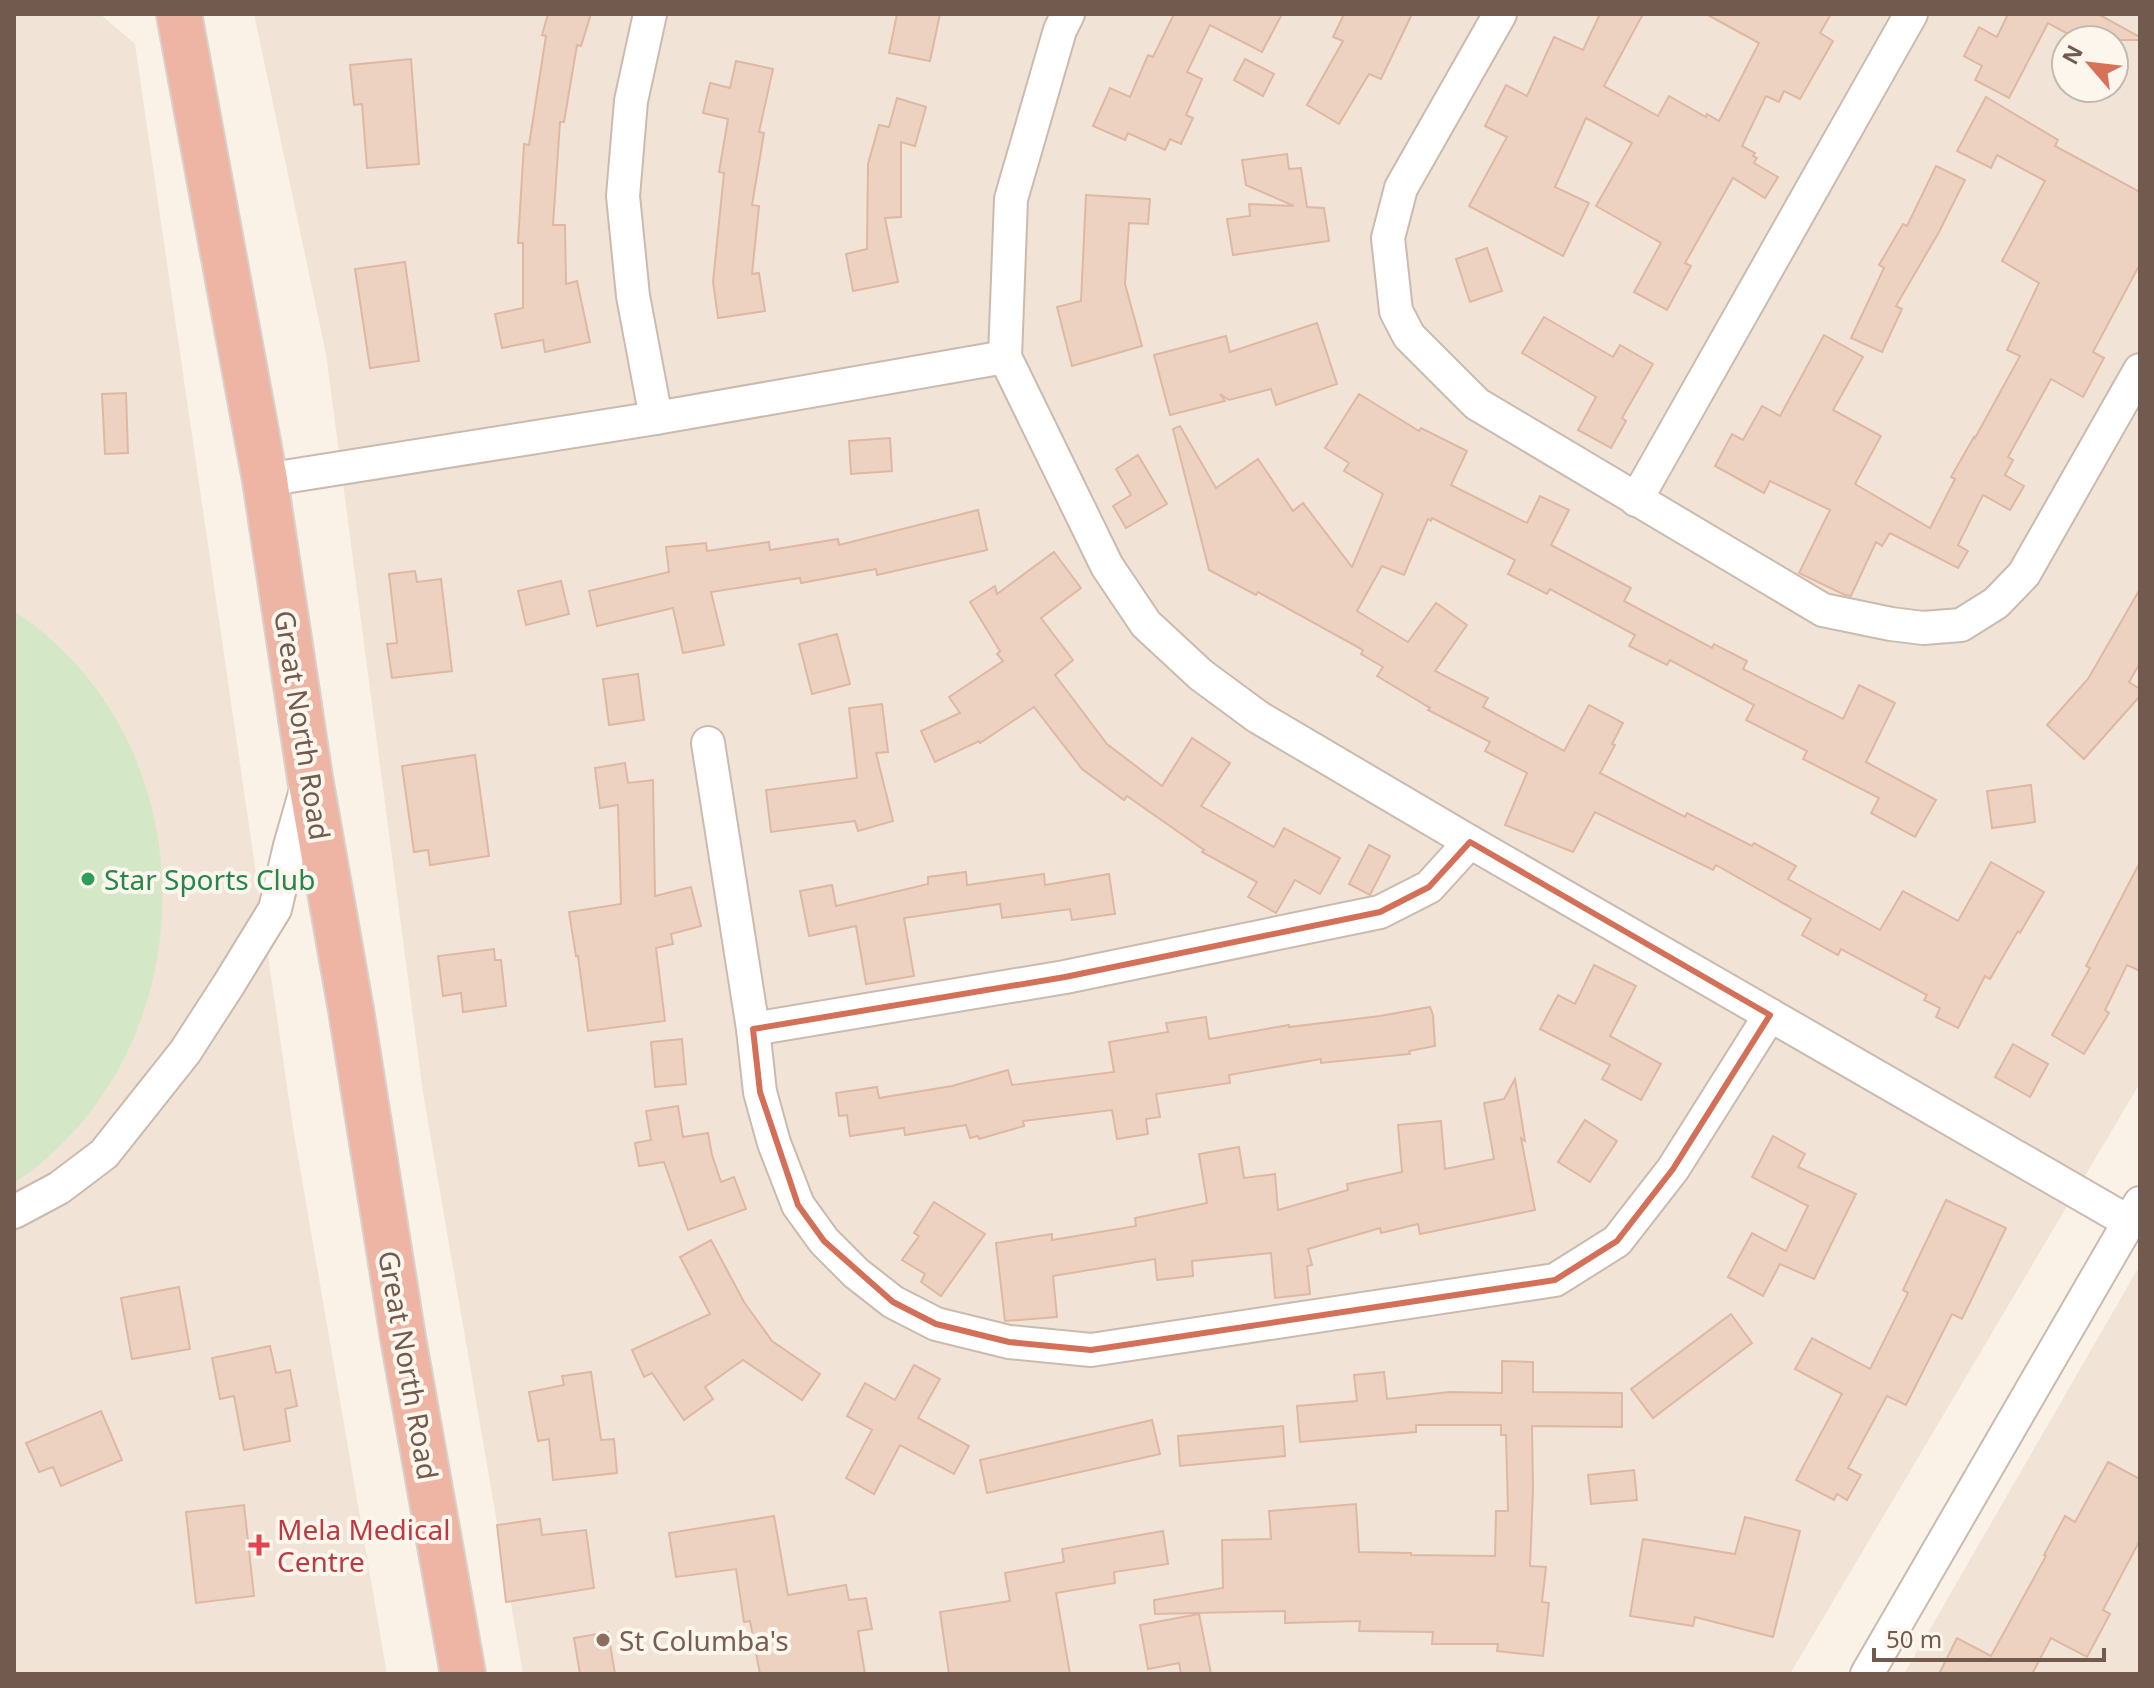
<svg xmlns="http://www.w3.org/2000/svg" width="2154" height="1688" font-family="'Noto Sans',sans-serif">
<style>
.residential{fill:#f1e4d6;fill-rule:evenodd}
.green{fill:#d4e7c7}
.building{fill:#edd2c1;stroke:#deb8a3;stroke-width:2}
.lines{fill:none;stroke-linecap:round;stroke-linejoin:round}
.minor-casing{stroke:#cbbaae;stroke-width:36}
.highway-casing{stroke:#d8d1cd;stroke-width:48}
.minor{stroke:#fff;stroke-width:32}
.highway{stroke:#efb5a4;stroke-width:44}
.marked{fill:none;stroke:#d47058;stroke-width:6;stroke-linejoin:round}
.leisure-dot{fill:#2e9e5b;stroke:#fdf6ed;stroke-width:3}
.health-dot{fill:#e0444e;stroke:#fdf6ed;stroke-width:3}
.education-dot{fill:#8d6e63;stroke:#fdf6ed;stroke-width:3}
.labels{text-anchor:middle;dominant-baseline:central;stroke-width:8;stroke-linejoin:round;paint-order:stroke}
.street-label{font-size:28px;fill:#725a4e;stroke:#fdf6ed}
.leisure-label{font-size:28px;fill:#27864d;stroke:#fdf6ed;text-anchor:start}
.health-label{font-size:28px;fill:#be3a42;stroke:#fdf6ed;text-anchor:start}
.education-label{font-size:28px;fill:#785e54;stroke:#fdf6ed;text-anchor:start}
</style>
<rect width="100%" height="100%" fill="#faf2e7"/>
<g class="residential">
<polygon points="14,14 100,14 135,44 293,1127 387,1674 14,1674"/>
<path d="M254,14h1886v1069l-350,591h-1267l-100,-581 -97,-739zM2066,40h48v48h-48z"/>
<polygon points="2140,1265 2140,1674 1904,1674"/>
</g>
<path class="green" d="M14,611c199,131 197,440 0,572z"/>
<g class="building">
<polygon points="548,14 591,14 581,46 577,45 564,122 560,122 553,225 565,225 566,284 577,281 590,342 545,352 543,340 502,348 495,314 523,308 523,243 518,243 524,144 529,145 546,36 542,35"/>
<polygon points="897,14 940,14 930,61 889,53"/>
<polygon points="1174,14 1282,14 1262,52 1210,25 1187,72 1202,79 1186,115 1193,118 1181,144 1170,139 1165,150 1128,133 1125,140 1093,126 1110,88 1130,97 1148,55 1153,57"/>
<polygon points="1344,14 1412,14 1381,79 1369,74 1339,124 1307,105 1343,41 1333,37"/>
<polygon points="1600,14 1643,14 1604,86 1658,116 1669,96 1706,117 1707,114 1719,121 1759,43 1706,14 1831,14 1820,33 1833,41 1800,99 1784,91 1779,102 1766,96 1742,146 1755,153 1753,156 1757,158 1754,163 1778,177 1765,198 1733,178 1685,263 1691,266 1667,310 1634,292 1661,243 1596,206 1632,143 1586,118 1555,187 1589,203 1563,256 1469,206 1507,137 1485,126 1506,85 1527,96 1554,37 1583,50"/>
<polygon points="2008,14 2098,14 2140,37 2140,40 2079,40 2048,23 2009,98 1975,80 1982,66 1964,56 1979,27 1997,37"/>
<polygon points="411,59 419,164 367,168 362,104 354,105 350,65"/>
<polygon points="1245,59 1274,74 1263,96 1234,80"/>
<polygon points="736,61 773,69 759,132 764,133 752,205 759,206 752,274 759,273 765,311 718,318 713,282 724,173 719,172 728,119 703,113 710,83 730,88"/>
<polygon points="1986,97 2058,140 2055,146 2140,192 2140,264 2093,352 2104,358 2083,397 2051,379 2008,457 2013,460 2005,475 2024,486 2010,510 1983,495 1958,545 1968,551 1958,568 1890,533 1882,546 1876,542 1851,596 1845,595 1799,573 1830,510 1770,481 1764,493 1715,466 1732,434 1743,440 1762,406 1780,416 1824,335 1863,357 1833,410 1881,436 1855,484 1930,528 1955,479 1951,477 1974,437 1975,438 2020,356 2007,350 2039,283 2002,261 2045,181 1997,155 1991,168 1957,151"/>
<polygon points="897,98 926,107 915,146 901,142 901,217 885,218 898,282 853,291 846,254 867,249 868,164 879,125 889,127"/>
<polygon points="1287,154 1289,169 1301,168 1307,207 1324,208 1329,241 1233,255 1227,219 1250,216 1249,204 1294,206 1246,185 1242,160"/>
<polygon points="1936,166 1965,180 1939,232 1896,306 1902,309 1882,352 1851,338 1884,268 1879,265 1903,224 1907,226"/>
<polygon points="1086,195 1150,199 1148,224 1129,223 1125,284 1142,346 1072,366 1057,307 1081,301"/>
<polygon points="1487,248 1502,291 1470,302 1456,259"/>
<polygon points="405,262 419,361 370,368 355,269"/>
<polygon points="1544,317 1613,357 1620,345 1653,364 1622,418 1626,421 1611,448 1578,430 1596,397 1522,353"/>
<polygon points="1317,323 1337,384 1276,405 1271,389 1229,400 1220,394 1225,401 1170,415 1154,355 1226,336 1230,352"/>
<polygon points="126,393 128,453 105,454 102,394"/>
<polygon points="1359,394 1419,431 1421,428 1467,451 1451,485 1527,523 1540,496 1569,510 1551,545 1631,588 1624,601 1712,648 1714,644 1747,661 1743,669 1843,719 1859,685 1895,703 1866,762 1936,800 1915,837 1871,813 1879,798 1803,759 1807,751 1746,720 1754,705 1670,660 1667,665 1629,646 1635,635 1550,589 1547,594 1508,574 1515,560 1432,518 1431,521 1428,519 1404,575 1382,566 1357,611 1408,642 1436,603 1467,625 1435,671 1488,698 1483,707 1564,751 1589,705 1623,723 1612,744 1615,745 1600,773 1685,817 1687,813 1752,846 1754,843 1796,866 1788,879 1880,930 1903,891 1958,921 1991,862 2044,892 2020,933 2018,931 1990,979 1985,976 1958,1028 1936,1017 1940,1008 1924,1000 1927,995 1841,949 1838,955 1802,935 1811,919 1716,865 1713,870 1595,812 1573,852 1505,825 1527,773 1485,751 1490,742 1428,710 1430,708 1377,676 1383,667 1361,654 1363,650 1258,592 1256,595 1209,570 1173,429 1180,426 1216,488 1258,459 1293,511 1303,503 1352,567 1383,494 1344,471 1349,463 1325,448"/>
<polygon points="890,438 892,471 851,474 849,441"/>
<polygon points="1138,455 1167,504 1126,528 1113,506 1131,495 1116,469"/>
<polygon points="978,510 987,550 877,575 876,569 801,583 800,578 711,592 724,645 683,653 673,608 597,626 589,591 669,572 666,547 706,543 707,551 769,542 770,550 838,539 839,545"/>
<polygon points="1054,552 1081,588 1041,618 1073,660 1055,675 1107,744 1162,786 1192,738 1230,763 1201,806 1274,847 1284,828 1340,858 1320,894 1295,880 1276,913 1248,897 1257,882 1202,852 1204,850 1127,796 1124,800 1082,769 1034,707 980,743 979,741 935,762 921,731 960,713 949,697 1003,661 997,654 1000,651 970,602 995,586 997,594"/>
<polygon points="415,571 417,582 441,579 452,671 392,678 387,644 397,643 389,574"/>
<polygon points="561,581 569,614 526,625 518,591"/>
<polygon points="2140,589 2140,663 2129,682 2140,689 2140,696 2084,759 2047,725 2088,679"/>
<polygon points="837,634 850,684 812,694 799,644"/>
<polygon points="638,674 644,720 609,725 603,679"/>
<polygon points="882,704 888,752 876,753 893,821 858,831 855,821 771,832 766,790 857,778 849,708"/>
<polygon points="475,755 489,856 430,865 428,850 414,852 402,766"/>
<polygon points="625,763 628,783 653,780 655,896 691,887 701,926 671,934 673,944 656,948 665,1021 588,1031 578,956 576,956 569,912 621,904 618,805 600,808 595,768"/>
<polygon points="2031,785 2035,822 1992,828 1987,791"/>
<polygon points="1369,845 1390,856 1370,895 1349,884"/>
<polygon points="2140,862 2140,971 2127,965 2105,1010 2109,1013 2084,1054 2052,1035 2090,968 2086,966"/>
<polygon points="966,872 967,885 1044,874 1045,885 1109,874 1115,914 1072,920 1070,909 1002,918 1000,904 904,918 914,976 866,984 856,926 809,936 800,891 832,885 836,906 928,884 928,877"/>
<polygon points="494,949 495,960 501,960 506,1006 463,1012 461,993 443,996 438,956"/>
<polygon points="1594,965 1636,986 1610,1036 1661,1064 1641,1100 1602,1079 1610,1065 1540,1029 1558,995 1575,1004"/>
<polygon points="1430,1007 1433,1015 1435,1046 1409,1051 1410,1054 1321,1063 1321,1059 1229,1075 1230,1083 1156,1094 1160,1117 1146,1119 1148,1134 1117,1139 1112,1110 1023,1121 1024,1126 979,1139 978,1136 970,1138 966,1125 905,1135 904,1128 850,1136 847,1115 839,1116 836,1093 877,1087 879,1098 952,1086 1008,1070 1012,1085 1114,1072 1109,1042 1168,1032 1166,1023 1206,1017 1209,1039 1289,1025 1289,1027 1380,1016"/>
<polygon points="682,1039 686,1084 655,1087 651,1042"/>
<polygon points="2013,1044 2048,1064 2030,1097 1995,1077"/>
<polygon points="1515,1079 1525,1141 1521,1138 1535,1210 1420,1234 1418,1224 1381,1233 1380,1228 1308,1249 1312,1265 1307,1266 1310,1294 1275,1298 1271,1253 1192,1261 1193,1276 1157,1280 1155,1259 1053,1276 1057,1317 1005,1321 996,1243 1052,1234 1052,1240 1136,1226 1135,1218 1207,1203 1199,1154 1239,1147 1244,1178 1275,1174 1278,1210 1348,1190 1347,1184 1402,1172 1398,1125 1441,1121 1445,1169 1494,1159 1484,1103 1504,1099"/>
<polygon points="678,1106 683,1137 708,1133 712,1155 721,1182 734,1177 746,1209 688,1230 664,1162 639,1166 635,1143 651,1140 646,1111"/>
<polygon points="1585,1120 1617,1141 1590,1182 1558,1162"/>
<polygon points="1773,1136 1805,1154 1798,1167 1856,1194 1814,1279 1780,1264 1763,1296 1728,1277 1752,1233 1786,1251 1808,1206 1752,1177"/>
<polygon points="1946,1200 2006,1228 1962,1319 1952,1314 1906,1405 1887,1396 1848,1468 1861,1475 1847,1500 1837,1494 1834,1500 1796,1480 1842,1394 1795,1369 1812,1338 1870,1369 1908,1293 1903,1290"/>
<polygon points="934,1202 985,1234 941,1296 921,1282 925,1274 902,1260 919,1236 914,1233"/>
<polygon points="711,1240 744,1302 772,1341 820,1374 802,1400 743,1360 705,1387 713,1399 684,1420 652,1373 644,1377 632,1350 710,1314 680,1257"/>
<polygon points="179,1287 190,1349 132,1359 121,1298"/>
<polygon points="1731,1314 1752,1343 1653,1418 1631,1389"/>
<polygon points="270,1346 276,1373 290,1370 297,1406 285,1409 290,1441 244,1450 234,1396 220,1399 212,1358"/>
<polygon points="1502,1361 1533,1362 1533,1392 1622,1393 1622,1427 1532,1426 1533,1489 1530,1566 1546,1567 1542,1602 1549,1603 1543,1656 1497,1651 1498,1644 1432,1644 1433,1632 1359,1631 1360,1621 1285,1623 1285,1611 1155,1614 1154,1600 1223,1588 1222,1540 1271,1539 1269,1511 1356,1504 1359,1552 1411,1553 1411,1555 1495,1556 1496,1511 1508,1511 1506,1435 1501,1435 1501,1425 1416,1425 1416,1432 1300,1442 1297,1406 1357,1401 1354,1375 1384,1372 1387,1399 1450,1392 1502,1393"/>
<polygon points="914,1365 940,1379 918,1418 969,1446 954,1474 900,1445 874,1494 846,1478 872,1430 847,1416 865,1383 895,1400"/>
<polygon points="591,1372 601,1440 614,1439 617,1473 553,1480 549,1439 538,1441 529,1392 564,1385 562,1376"/>
<polygon points="101,1411 122,1460 61,1486 53,1467 39,1472 26,1443"/>
<polygon points="1152,1420 1160,1454 987,1493 980,1460"/>
<polygon points="1283,1426 1285,1456 1180,1466 1178,1436"/>
<polygon points="2108,1462 2140,1479 2140,1540 2103,1610 2110,1614 2087,1657 2051,1638 2032,1674 1939,1674 1957,1638 1991,1656 2046,1556 2044,1555 2065,1516 2075,1522"/>
<polygon points="1634,1470 1637,1500 1591,1504 1588,1475"/>
<polygon points="244,1505 254,1596 196,1603 186,1512"/>
<polygon points="774,1516 788,1595 846,1585 849,1600 866,1598 872,1629 858,1631 865,1674 760,1674 750,1621 744,1622 736,1569 676,1577 669,1533"/>
<polygon points="1745,1517 1800,1531 1773,1637 1695,1617 1693,1626 1630,1616 1643,1539 1735,1554"/>
<polygon points="540,1519 542,1535 586,1530 594,1588 506,1602 497,1525"/>
<polygon points="1163,1531 1168,1564 1114,1572 1115,1583 1056,1593 1070,1674 949,1674 940,1612 1010,1601 1005,1573 1064,1562 1062,1549"/>
<polygon points="1199,1614 1211,1674 1181,1674 1179,1663 1148,1669 1140,1625"/>
<polygon points="608,1632 615,1674 580,1674 574,1638"/>
</g>
<g class="lines">
<defs>
<g id="minor">
<polyline points="650,14 631,101 623,196 633,296 656,418"/>
<polyline points="1068,14 1060,30 1011,199 1005,357 1107,566 1146,624 1201,675 1258,717 1470,842 2129,1222"/>
<polyline points="1500,14 1401,188 1388,238 1396,311 1409,336 1477,404 1823,610 1891,624 1923,628 1961,625 1996,603 2024,574 2140,370"/>
<polyline points="265,480 656,418 1005,357"/>
<polyline points="1636,500 1911,14"/>
<polyline points="708,743 753,1029 760,1092 774,1143 798,1205 824,1241 856,1273 893,1302 936,1324 1009,1342 1091,1350 1555,1280 1617,1241 1673,1169 1770,1015"/>
<polyline points="753,1029 1065,977 1380,912 1429,887 1470,842"/>
<polyline points="14,1212 59,1188 104,1154 185,1052 229,984 275,909 290,846 308,783"/>
<polyline points="1867,1674 2140,1203"/>
</g>
<polyline id="highway" points="179,14 265,480 310,778 351,1010 403,1338 463,1674"/>
</defs>
<use href="#minor" class="minor-casing"/>
<use href="#highway" class="highway-casing"/>
<use href="#minor" class="minor"/>
<use href="#highway" class="highway"/>
</g>
<path class="marked" d="M1470,842l300,173 -97,154 -56,72 -62,39 -464,70 -82,-8 -73,-18 -43,-22 -69,-61 -26,-36 -38,-113 -7,-63 312,-52 315,-65 49,-25z"/>
<circle class="leisure-dot" cx="88" cy="879" r="8"/>
<path class="health-dot" d="M255 1533h8v8h8v8h-8v8h-8v-8h-8v-8h8z"/>
<circle class="education-dot" cx="603" cy="1640" r="8"/>
<g class="labels">
<g class="street-label">
<text transform="translate(303 725) rotate(81)">Great North Road</text>
<text transform="translate(409 1365) rotate(80)">Great North Road</text>
</g>
<g class="leisure-label">
<text x="104" y="879">Star Sports Club</text>
</g>
<g class="health-label">
<text x="277" y="1529">Mela Medical<tspan x="277" dy="32">Centre</tspan></text>
</g>
<g class="education-label">
<text x="619" y="1640">St Columba's</text>
</g>
</g>
<rect width="2154" height="1688" fill="none" stroke="#725a4e" stroke-width="32"/>
<g transform="translate(2090 64) rotate(298)"><circle r="38" fill="#fdf6ed" stroke="#c5b8ad" stroke-width="2"/>
<path d="M0-6L14 30L0 20L-14 30Z" fill="#d97158"/>
<text y="-12" font-size="22" font-weight="bold" text-anchor="middle" fill="#725a4e">N</text>
</g>
<path d="M1874 1648v12h230v-12" fill="none" stroke="#725a4e" stroke-width="4"/>
<text x="1886" y="1648" font-size="24" fill="#725a4e" stroke="#fdf6ed" stroke-width="6" paint-order="stroke">50 m</text>
</svg>
